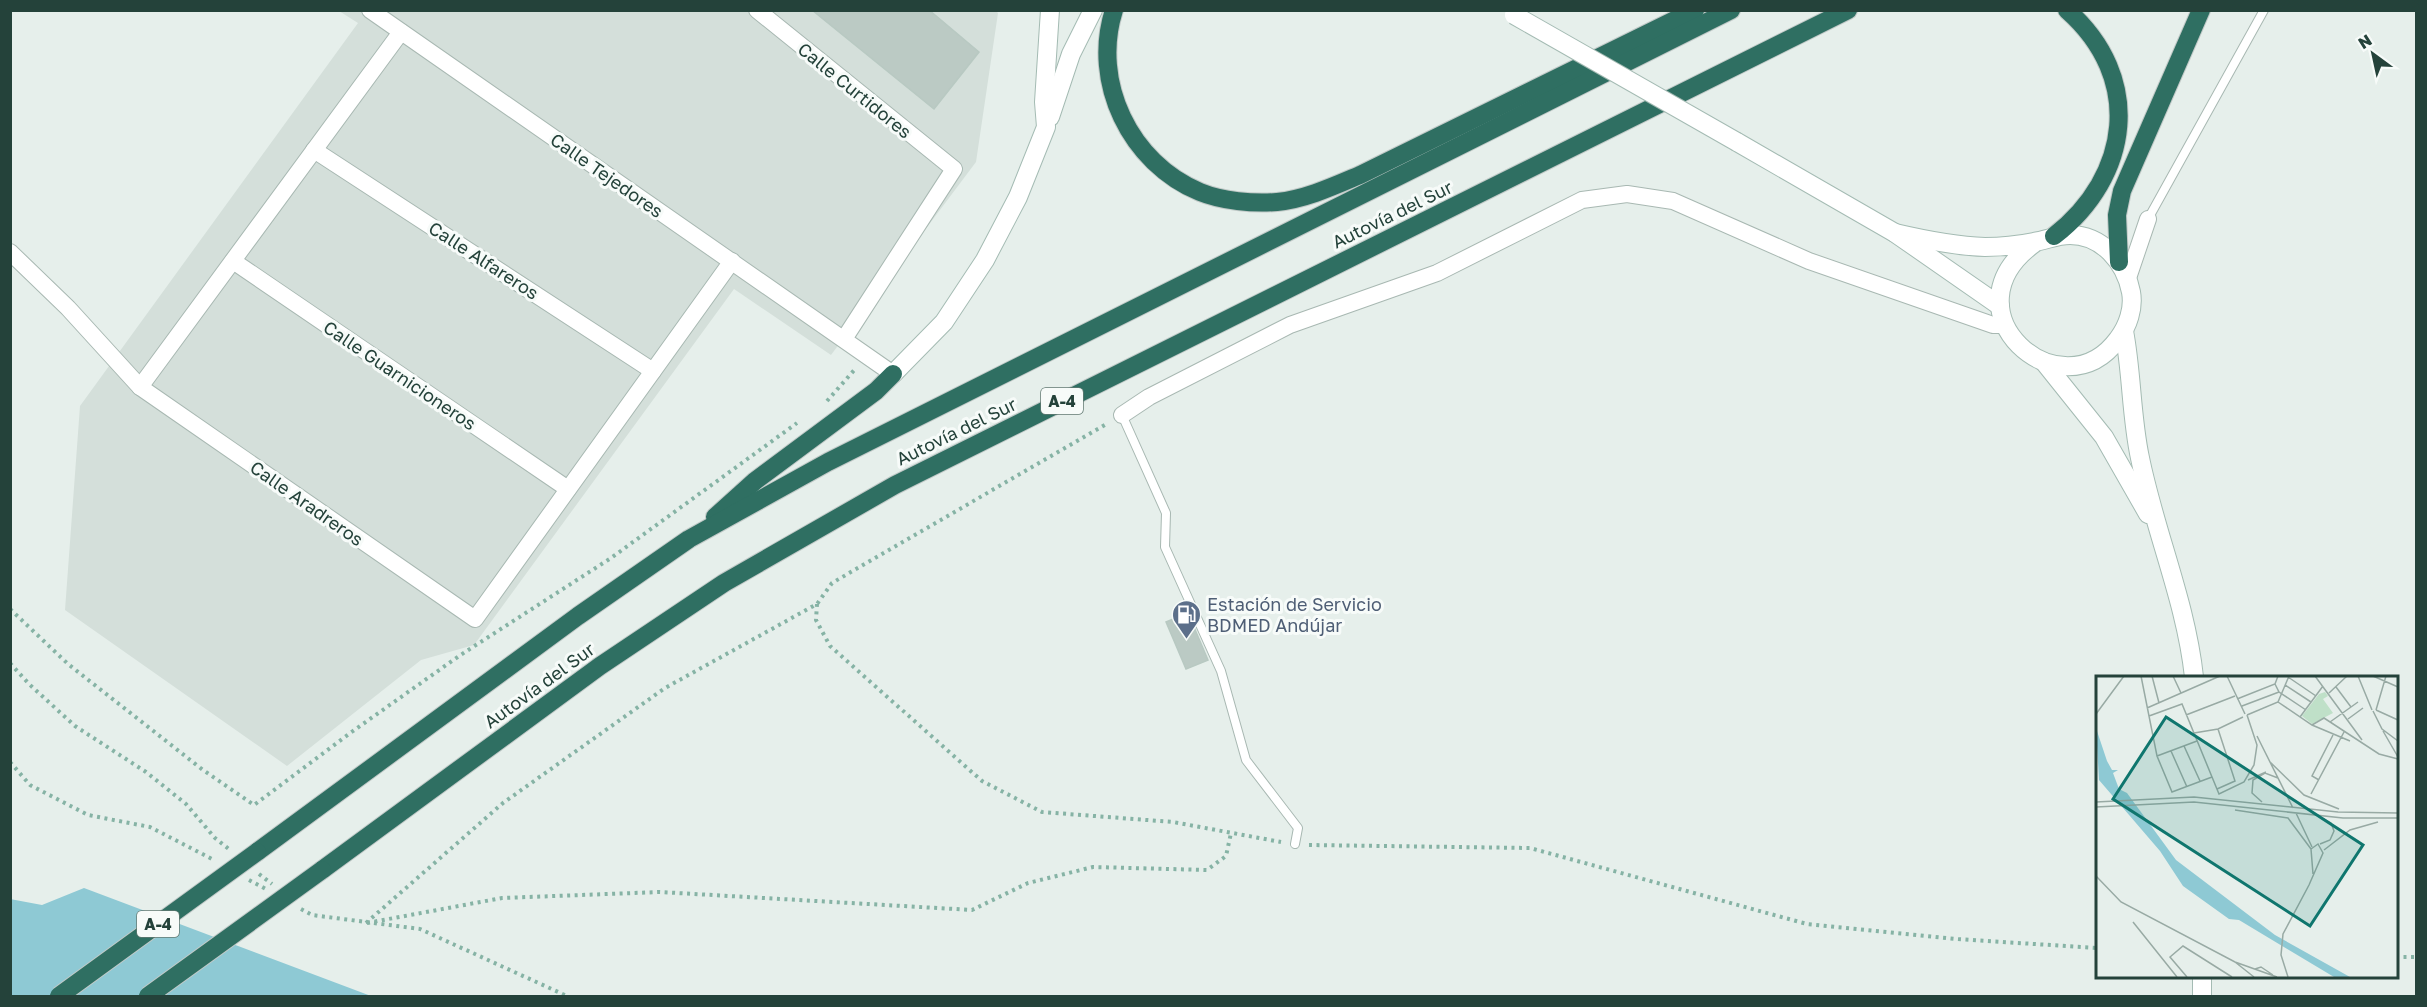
<svg xmlns="http://www.w3.org/2000/svg" width="2427" height="1007" font-family="'Golos Text',sans-serif">
<style>
.built{fill:#d4dfda}
.water{fill:#8ec9d4}
.building{fill:#bbcac4;stroke:#b8c9c2;stroke-width:1.5}
.lines{fill:none;stroke-linecap:round;stroke-linejoin:round}
.lane-casing{stroke:#a8b8b2;stroke-width:10}
.street-casing{stroke:#a8b8b2;stroke-width:18}
.secondary-casing{stroke:#a4bbb3;stroke-width:20}
.highway-casing{stroke:#c2cac8;stroke-width:20}
.path{stroke:#86b3a5;stroke-width:4;stroke-dasharray:3 4.5;stroke-linecap:butt}
.lane{stroke:#fff;stroke-width:8}
.street{stroke:#fff;stroke-width:16}
.secondary{stroke:#fff;stroke-width:18}
.highway{stroke:#2f6f62;stroke-width:18}
.secondary-bridge-casing{stroke:#a4bbb3;stroke-width:20;stroke-linecap:butt}
.highway-bridge-casing{stroke:#c2cac8;stroke-width:20;stroke-linecap:butt}
.secondary-bridge{stroke:#fff;stroke-width:18}
.highway-bridge{stroke:#2f6f62;stroke-width:18}
.labels{text-anchor:middle;dominant-baseline:central;stroke-width:6;stroke-linejoin:round;paint-order:stroke}
.shield{fill:#f7fbf9;stroke:#637a73;stroke-width:1.5}
.shield-label{font-size:16px;font-weight:bold;fill:#24423a}
.street-label{font-size:18px;fill:#24423a;stroke:#f7fbf9}
.service-label{font-size:18px;fill:#4e5e75;stroke:#f7fbf9;text-anchor:start}
.inset-road{fill:none;stroke:#98aaa4;stroke-width:1.5}
.view{fill:#0f766e;fill-opacity:0.15;stroke:#0f766e;stroke-width:3}
.inset-edge{fill:none;stroke:#24423a;stroke-width:3}
</style>
<rect width="100%" height="100%" fill="#e6efeb"/>
<polygon class="built" points="995,10 998,13 976,162 831,355 734,289 474,645 421,660 287,766 65,610 80,406 358,23 339,11"/>
<polygon class="water" points="84,888 371,996 11,996 10,899 42,905"/>
<g class="building">
<polygon points="812,10 929,10 979,52 934,109"/>
<polygon points="1188,613 1208,660 1186,669 1166,622"/>
</g>
<g class="lines">
<defs>
<g id="lane">
<polyline points="2148,219 2264,10"/>
<polyline points="1122,415 1166,513 1165,547 1221,671 1246,760 1298,828 1295,844"/>
</g>
<g id="street">
<polyline points="370,10 893,374"/>
<polyline points="757,10 954,169 844,339"/>
<polyline points="314,150 653,371"/>
<polyline points="10,252 68,308 140,387 475,619 732,261"/>
<polyline points="233,261 568,489"/>
<polyline points="2128,278 2148,219"/>
<polyline points="140,387 401,32"/>
<polyline points="1122,415 1149,397 1290,325 1437,273 1582,200 1627,194 1673,201 1809,261 1993,325 2005,325"/>
</g>
<g id="secondary">
<polyline points="1050,117 1071,54 1093,10"/>
<polyline points="1737,142 1895,233 2000,306"/>
<path d="M1895,233c30,7 59,13 90,14 16,0 34,-2 49,-5 13,-2 23,-7 36,-7 32,0 55,27 61,57 3,16 -3,34 -13,47 -57,78 -179,-29 -82,-97"/>
<path d="M2124,331c8,42 7,85 16,127 15,74 46,144 54,219"/>
<polyline points="2044,362 2104,437 2148,514"/>
<polyline points="893,374 944,322 985,260 1018,197 1046,127 1044,102 1050,10"/>
<polyline points="2202,976 2202,996"/>
</g>
<g id="highway">
<path d="M1114,10c-23,72 16,153 86,182 22,9 53,12 77,10 29,-3 57,-16 83,-27l335,-165"/>
<path d="M2054,236c77,-60 90,-158 13,-226"/>
<polyline points="2119,262 2117,215 2122,191 2201,10"/>
<polyline points="715,517 755,481 876,391 893,374"/>
<polyline points="257,852 578,616 689,539 828,462 1731,10"/>
<polyline points="322,870 600,666 724,583 895,485 1848,10"/>
</g>
</defs>
<use href="#lane" class="lane-casing"/>
<use href="#street" class="street-casing"/>
<use href="#secondary" class="secondary-casing"/>
<use href="#highway" class="highway-casing"/>
<g class="path">
<polyline points="827,401 856,368"/>
<polyline points="817,604 816,620 830,646 982,781 1042,812 1173,822 1281,842"/>
<polyline points="10,609 68,664 203,770 254,805 353,731 459,656 611,558 797,423"/>
<polyline points="10,663 29,684 75,726 146,772 186,804 215,838 230,850"/>
<polyline points="10,762 30,785 88,815 150,827 214,860"/>
<polyline points="1309,845 1530,848 1807,924 1956,939 2097,948"/>
<polyline points="259,874 272,884"/>
<polyline points="249,880 266,889"/>
<polyline points="301,909 312,915 420,929 567,996"/>
<polyline points="366,923 503,803 665,688 817,604 832,583 1108,423"/>
<polyline points="367,923 502,898 660,892 972,910 1028,883 1093,867 1207,870 1226,856 1231,833"/>
<polyline points="2396,957 2416,957"/>
</g>
<use href="#lane" class="lane"/>
<use href="#street" class="street"/>
<use href="#secondary" class="secondary"/>
<use href="#highway" class="highway"/>
<defs>
<polyline id="secondary-bridge" points="1514,15 1737,142"/>
<g id="highway-bridge">
<polyline points="59,996 257,852"/>
<polyline points="148,996 322,870"/>
</g>
</defs>
<use href="#secondary-bridge" class="secondary-bridge-casing"/>
<use href="#highway-bridge" class="highway-bridge-casing"/>
<use href="#secondary-bridge" class="secondary-bridge"/>
<use href="#highway-bridge" class="highway-bridge"/>
</g>
<defs>
<symbol id="fuel-pin" viewBox="-11 -11 22 30"><path d="M0 17L-7.5 6A9.5 9.5 0 1 1 7.5 6Z" fill="#5c6f8a" stroke="#f7fbf9"/><path d="M-5.5-6h7V0h2V4h1.3V-2.5L3-4.5l.8-.8L6-3V5H2.5V1h-1V6h-7ZM-4.2-4.7v3.2H.2V-4.7Z" fill="#fff"/></symbol>
</defs>
<g fill-rule="evenodd">
<use href="#fuel-pin" x="1170" y="598" width="33" height="45"/>
</g>
<g class="labels">
<g class="shield">
<rect x="1041" y="388" width="42" height="26" rx="4.5"/>
<rect x="137" y="911" width="42" height="26" rx="4.5"/>
</g>
<g class="shield-label">
<text x="1062" y="401">A-4</text>
<text x="158" y="924">A-4</text>
</g>
<g class="street-label">
<text transform="translate(855 90) rotate(39)">Calle Curtidores</text>
<text transform="translate(607 175) rotate(35)">Calle Tejedores</text>
<text transform="translate(1392 214) rotate(-26)">Autovía del Sur</text>
<text transform="translate(484 260) rotate(33)">Calle Alfareros</text>
<text transform="translate(400 375) rotate(34)">Calle Guarnicioneros</text>
<text transform="translate(956 431) rotate(-26)">Autovía del Sur</text>
<text transform="translate(307 503) rotate(35)">Calle Aradreros</text>
<text transform="translate(539 685) rotate(-36)">Autovía del Sur</text>
</g>
<g class="service-label">
<text x="1207" y="604">Estación de Servicio<tspan x="1207" dy="21">BDMED Andújar</tspan></text>
</g>
</g>
<g transform="translate(2096 676)">
<rect width="302" height="302" fill="#e6efeb"/>
<path d="M229,16l3,4 -5,3 10,14 -21,11 -10,-8 17,-22z" fill="#bfe0c8"/>
<path d="M0,52l11,33 5,9h6l-5,3 6,16 8,4 49,67 99,75 75,42h-16l-95,-57 -10,-1 -46,-33 -23,-35 -61,-71z" fill="#8ec9d4"/>
<path class="inset-road" d="M45,0l16,80 15,36 40,-15M56,0l7,27M77,0l8,17M131,0l18,38M219,0l47,64M262,0l14,34M277,0l25,11M192,1l28,19M179,8l4,8 27,18M189,9l26,17M240,11l15,20M233,17l18,-17M141,23l38,-15 3,-8M182,26l34,23 38,16M146,30l37,-14M51,32l73,-32M280,34l10,-34M280,34l22,10M277,35l9,18 16,12M0,38l28,-38M90,39l49,-19M151,39l31,-13 11,-26M53,40l33,-12 37,90 25,-12 10,-17 3,-20 -10,-30M204,41l23,-31M252,43l15,-11M234,46l28,-20M216,49l12,-7 55,36 19,5M287,55l15,26M98,57l24,-4 25,-12M161,60l36,72M88,70l16,35M75,75l16,36M61,80l40,-15M174,86l34,33 35,14M152,104l18,-8M223,104l-7,-4 21,-41M121,113l18,-8 -17,-52M215,118l33,-62M0,126l98,-5 144,15 60,1M166,126l-10,-9 1,-13 12,-7 13,5M0,131l98,-5 149,16h55M139,134l53,8 23,31M200,137l16,34M224,168l10,-4 4,-9 -3,-8 -9,-5M228,174l26,-20 28,-8M0,200l25,26 114,60 42,15M37,246l44,55M139,286l19,15M159,293l6,-2 12,8M91,301l-17,-20 13,-11 49,31M192,301l-7,-22 2,-21 26,-49 14,-32 -5,-9 -7,5 2,25"/>
<path class="view" d="M70,41l197,128 -53,81 -197,-127z"/>
<rect width="302" height="302" class="inset-edge"/>
</g>
<rect width="2427" height="1007" fill="none" stroke="#24423a" stroke-width="24"/>
<g transform="translate(2373 54) rotate(327)" stroke="#f7fbf9" stroke-width="4.5" paint-order="stroke">
<path d="M0-4.5L10 22L0 15L-10 22Z" fill="#24423a"/>
<text y="-9" font-size="16" font-weight="bold" text-anchor="middle" fill="#24423a">N</text>
</g>
</svg>
